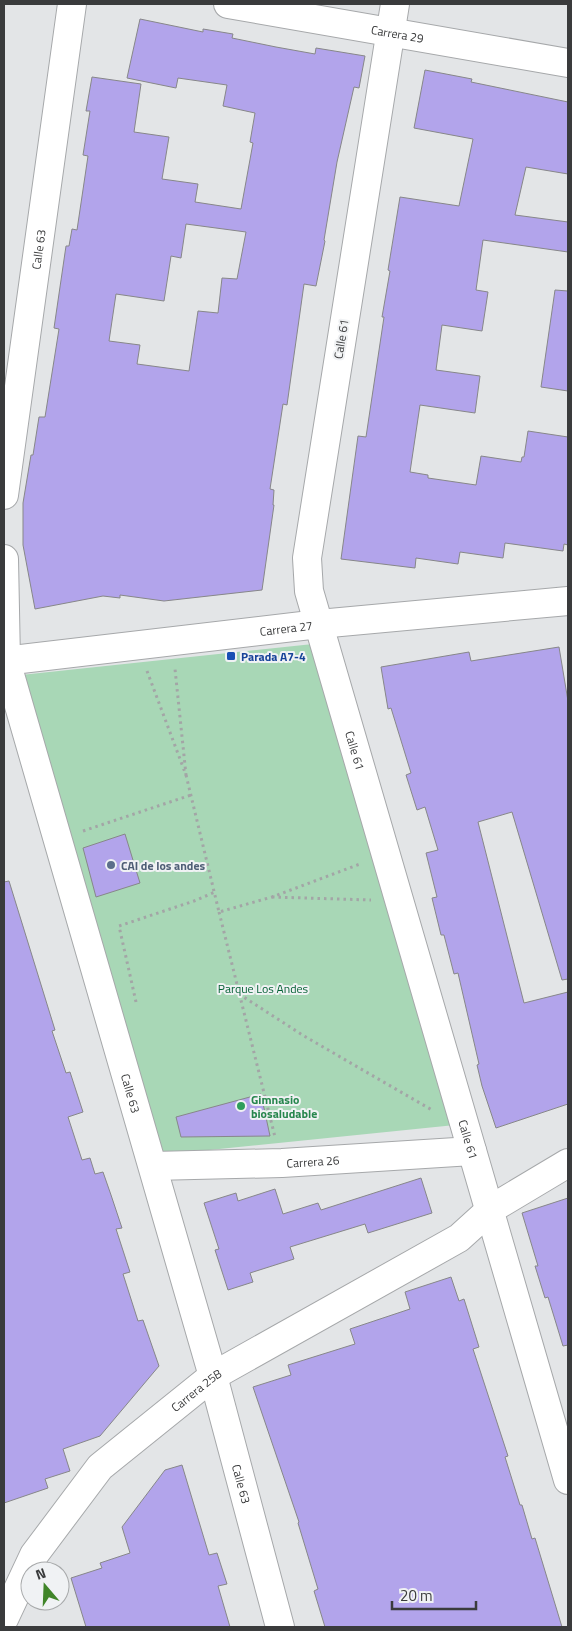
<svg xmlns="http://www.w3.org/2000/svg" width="572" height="1631" font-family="'Titillium Web',sans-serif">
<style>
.green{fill:#a8d7b6}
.building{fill:#b2a4eb;stroke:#878789;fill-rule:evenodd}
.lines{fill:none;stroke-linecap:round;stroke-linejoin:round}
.minor-casing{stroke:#a6a8aa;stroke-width:30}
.tertiary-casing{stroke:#a6a8aa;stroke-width:30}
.path{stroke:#a3a5a6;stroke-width:3;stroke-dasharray:2.5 4;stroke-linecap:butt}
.minor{stroke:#fff;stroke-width:28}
.tertiary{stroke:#fff;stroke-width:28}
.transit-dot{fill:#1a4fb4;stroke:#f0f2f4;stroke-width:2}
.service-dot{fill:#5c6f8a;stroke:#f0f2f4;stroke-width:2}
.leisure-dot{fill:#2e9e5b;stroke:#f0f2f4;stroke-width:2}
.labels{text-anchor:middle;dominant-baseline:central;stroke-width:4;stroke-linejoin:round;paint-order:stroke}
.street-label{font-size:12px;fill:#3a3b3c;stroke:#f0f2f4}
.transit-label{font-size:12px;font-weight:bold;fill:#164399;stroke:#f0f2f4;text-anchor:start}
.service-label{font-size:12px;font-weight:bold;fill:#4e5e75;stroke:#f0f2f4;text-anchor:start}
.park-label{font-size:12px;fill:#025f33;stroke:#f0f2f4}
.leisure-label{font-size:12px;font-weight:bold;fill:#27864d;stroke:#f0f2f4;text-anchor:start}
</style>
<rect width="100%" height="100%" fill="#e3e5e7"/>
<polygon class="green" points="313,644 455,1125 160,1155 21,675"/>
<g class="building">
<path d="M140,19l63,13v-3l30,5 -1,4 44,9 39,7 1,-6 49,8 -6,32 -5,-1 -17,75 -13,78 1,1 -9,45 -12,-2 -17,121 -4,-1 -13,85 4,1 -1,15h1l-12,85 -98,11 -44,-6v3l-17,-2 -68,13 -12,-64v-42l8,-48h2l6,-38h6l14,-88 -5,-1 12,-82h3l3,-17 5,1 11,-74 -5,-1 7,-44h-4l6,-34 49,7 -7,48 35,5 -7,42 36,5 -3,18 46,7 12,-66 -3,-1 5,-29 -32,-7 4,-21 -49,-7 -2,10 -49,-10zM186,224l60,8 -9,47 -15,-1 -4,35 -20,-2 -9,60 -52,-7 3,-19 -31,-4 7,-47 48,7 7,-45 10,2z"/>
<polygon points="425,70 472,79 471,82 568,102 568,174 526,167 515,215 568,222 568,252 483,240 476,290 488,292 482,331 442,325 436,370 480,376 475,413 420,405 410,472 428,475 428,478 476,485 481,456 521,462 522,457 524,457 528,431 568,437 568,545 564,544 563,551 505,543 503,558 460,552 458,564 416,558 415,568 341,559 358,436 366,437 384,317 382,317 390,271 388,270 400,197 459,206 473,139 414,128"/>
<polygon points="555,290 568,291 568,391 541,387"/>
<polygon points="559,647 568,701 568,979 562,980 512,812 478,822 524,1003 568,992 568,1104 496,1128 482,1086 477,1065 479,1064 458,973 454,974 444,935 441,935 432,898 437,897 426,853 438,850 425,807 417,810 406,775 411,773 391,708 388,709 381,667 469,652 471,661"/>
<polygon points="125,834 140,883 96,897 83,848"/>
<polygon points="9,881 55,1030 52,1031 66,1073 70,1072 83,1112 68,1117 82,1160 90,1158 95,1174 103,1172 111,1195 122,1228 116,1229 130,1272 123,1274 138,1321 143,1320 159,1366 100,1436 63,1449 70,1471 45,1479 48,1488 4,1503 4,882"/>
<polygon points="261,1094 270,1136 181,1137 176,1117"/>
<polygon points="421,1178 432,1213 368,1233 365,1224 290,1247 294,1259 250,1273 253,1282 228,1290 215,1250 219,1249 204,1203 236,1193 238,1201 275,1189 283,1214 318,1203 321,1210"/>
<polygon points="568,1198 568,1345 563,1346 548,1297 545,1298 535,1266 538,1266 522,1213"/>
<polygon points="451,1277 459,1301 464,1299 479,1347 473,1349 508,1456 505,1457 520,1505 522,1505 532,1539 535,1538 562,1627 325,1627 314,1591 318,1589 298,1523 299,1522 253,1387 291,1375 288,1365 355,1344 350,1329 410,1309 405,1292"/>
<polygon points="182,1465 209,1555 217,1553 227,1584 218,1586 230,1627 86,1627 71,1578 102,1568 100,1563 130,1553 122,1527 165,1470"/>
</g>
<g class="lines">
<defs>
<g id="minor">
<path id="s1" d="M228,4l340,59"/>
<path id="s2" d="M4,495l68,-491"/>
<path id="s3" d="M4,559l2,102 207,715 67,251"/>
<path id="s4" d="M153,1166l129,-3 190,-12"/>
<path id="s5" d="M4,1619l30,-64 66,-88 113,-91 246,-138 32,-29 77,-46"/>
</g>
<g id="tertiary">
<path id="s6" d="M395,4l-88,554 2,33 259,889"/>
<path id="s7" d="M4,661l315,-37 249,-23"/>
</g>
</defs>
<use href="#minor" class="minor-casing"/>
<use href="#tertiary" class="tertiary-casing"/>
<g class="path">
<polyline points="147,671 186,775 175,669"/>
<polyline points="186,775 219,912 272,897 360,864"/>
<polyline points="83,831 191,795"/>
<polyline points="272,897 371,900"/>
<polyline points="219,912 275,1137"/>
<polyline points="239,994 304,1036 432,1110"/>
<polyline points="136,1002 119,926 194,901 215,892"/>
</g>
<use href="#minor" class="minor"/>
<use href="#tertiary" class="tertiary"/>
</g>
<rect class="transit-dot" x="226" y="651" width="10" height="10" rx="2.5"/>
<circle class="service-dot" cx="111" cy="865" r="5"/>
<circle class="leisure-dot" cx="241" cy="1106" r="5"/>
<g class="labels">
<g class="street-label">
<text stroke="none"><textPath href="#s1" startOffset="172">Carrera 29</textPath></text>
<text stroke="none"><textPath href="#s2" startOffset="248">Calle 63</textPath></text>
<text transform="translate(341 339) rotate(-81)">Calle 61</text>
<text stroke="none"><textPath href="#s7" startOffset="284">Carrera 27</textPath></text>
<text stroke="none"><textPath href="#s6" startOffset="760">Calle 61</textPath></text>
<text stroke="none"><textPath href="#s3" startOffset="552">Calle 63</textPath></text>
<text stroke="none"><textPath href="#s6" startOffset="1165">Calle 61</textPath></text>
<text stroke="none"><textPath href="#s4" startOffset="160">Carrera 26</textPath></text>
<text stroke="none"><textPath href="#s5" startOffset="304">Carrera 25B</textPath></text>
<text stroke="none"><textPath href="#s3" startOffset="958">Calle 63</textPath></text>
</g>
<g class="transit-label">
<text x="241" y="656">Parada A7-4</text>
</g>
<g class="service-label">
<text x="121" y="865">CAI de los andes</text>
</g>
<g class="park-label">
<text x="263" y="988">Parque Los Andes</text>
</g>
<g class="leisure-label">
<text x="251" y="1099">Gimnasio<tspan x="251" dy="14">biosaludable</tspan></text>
</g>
</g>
<rect width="572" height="1631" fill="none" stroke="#3a3b3c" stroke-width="10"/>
<g transform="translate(45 1586) rotate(341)"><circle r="24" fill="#f0f2f4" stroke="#a7a9aa"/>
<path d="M0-4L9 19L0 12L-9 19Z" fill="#408529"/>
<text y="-8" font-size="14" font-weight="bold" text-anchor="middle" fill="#3a3b3c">N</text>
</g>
<path d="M392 1601v8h84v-8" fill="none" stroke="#3a3b3c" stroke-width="2.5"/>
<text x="400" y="1601" font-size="15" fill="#3a3b3c" stroke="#f0f2f4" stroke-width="4" paint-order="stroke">20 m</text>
</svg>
